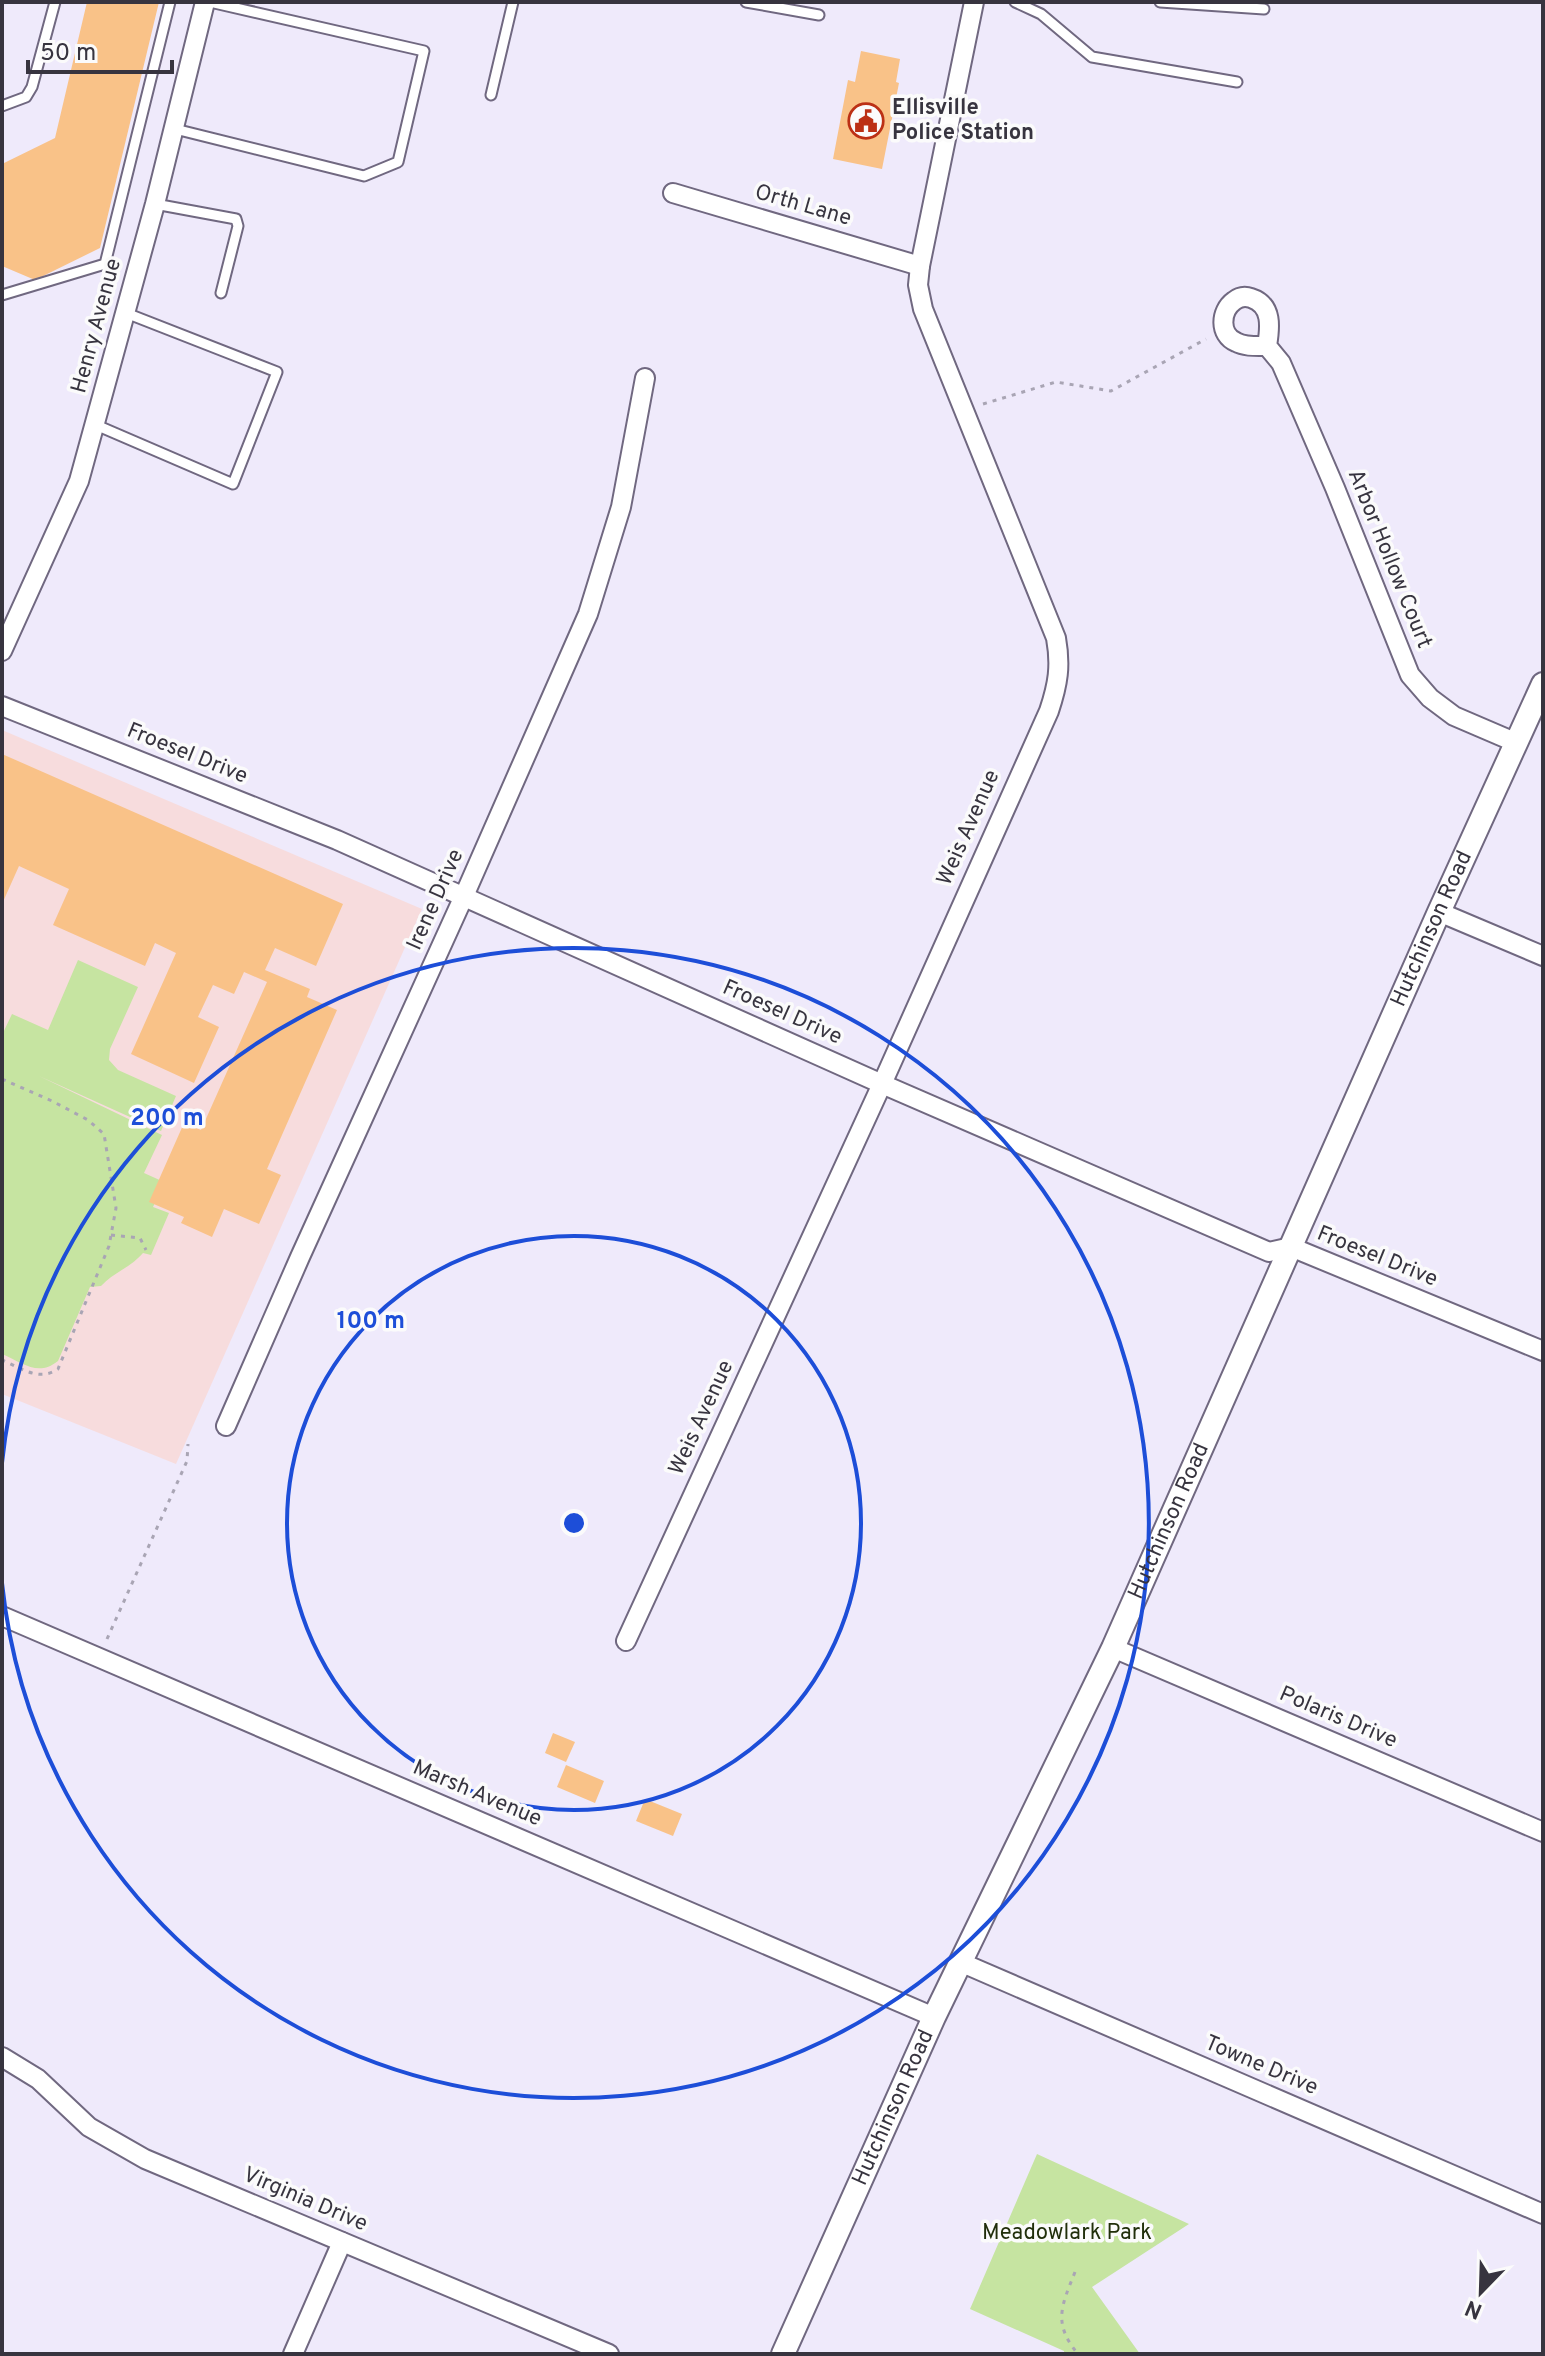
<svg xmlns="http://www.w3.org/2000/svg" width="1545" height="2356" font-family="Overpass,sans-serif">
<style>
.education{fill:#f7dcdd}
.green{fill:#c6e4a1}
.building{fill:#f9c288}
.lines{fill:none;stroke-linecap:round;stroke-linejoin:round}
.service-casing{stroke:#706880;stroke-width:13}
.minor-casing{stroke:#706880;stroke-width:22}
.tertiary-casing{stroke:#706880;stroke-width:26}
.path{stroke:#a9a5b4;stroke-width:3;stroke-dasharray:4 6;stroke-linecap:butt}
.service{stroke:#fff;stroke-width:9}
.minor{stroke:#fff;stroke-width:18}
.tertiary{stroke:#fff;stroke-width:22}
.ring{fill:none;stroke:#1d4ed8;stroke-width:4}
.labels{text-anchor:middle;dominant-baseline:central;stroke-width:7;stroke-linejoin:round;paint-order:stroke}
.poi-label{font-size:22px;font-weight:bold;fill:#37343f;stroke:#fbfbfb;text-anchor:start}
.street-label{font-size:22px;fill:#37343f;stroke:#fbfbfb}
.park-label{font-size:22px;fill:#212f0b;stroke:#fbfbfb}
.centre{fill:#1d4ed8;stroke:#fbfbfb;stroke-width:4}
.ring-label{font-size:24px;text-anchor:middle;font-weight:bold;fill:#1d4ed8;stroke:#fbfbfb;stroke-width:7;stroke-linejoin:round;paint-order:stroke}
</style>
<rect width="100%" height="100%" fill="#efeafb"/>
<polygon class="education" points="2,730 422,909 176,1464 2,1394"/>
<g class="green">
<path d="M78,960l60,27 -28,62 -1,11 9,10 58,26 -15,35 -122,-55 123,59 -18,38 20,9 -11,25 16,6 -18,42 -8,-2c-13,15 -29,19 -42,33l-11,1 -32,74c-20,16 -35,2 -56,-7v-319l10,-21 36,16z"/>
<polygon points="1037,2154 1189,2224 1092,2287 1140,2354 1064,2354 1064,2351 970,2309"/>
</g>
<g class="building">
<polygon points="87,2 159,2 100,248 35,280 2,266 2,164 55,138"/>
<polygon points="861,51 900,59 896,82 899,83 882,169 833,159 848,80 855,82"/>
<polygon points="2,754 343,904 316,966 275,948 265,970 310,989 307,997 337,1010 267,1169 281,1175 259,1224 224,1209 212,1237 181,1223 184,1217 149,1202 184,1123 201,1130 267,982 244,972 234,994 213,985 198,1017 219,1027 194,1083 131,1054 176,953 155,943 145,966 53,925 69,889 19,866 2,904"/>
<polygon points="553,1733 575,1742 566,1762 545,1753"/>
<polygon points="566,1765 604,1781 595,1803 557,1787"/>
<polygon points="645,1799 682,1814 673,1836 636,1821"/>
</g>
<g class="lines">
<defs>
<g id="service">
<polyline points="746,2 819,15"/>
<polyline points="1015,2 1041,14 1092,57 1237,82"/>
<polyline points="1160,2 1264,9"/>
<polyline points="491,95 513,2"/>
<polyline points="2,106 26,97 32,87 55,2"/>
<polyline points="175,129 364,176 398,162 424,51 210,2"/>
<polyline points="155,204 236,219 238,226 221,293"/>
<polyline points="2,295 105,264 170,2"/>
<polyline points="96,425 233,484 277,372 126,313"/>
</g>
<g id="minor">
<polyline points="673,193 920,266"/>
<path d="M1267,346c3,-18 6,-41 -16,-48 -6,-2 -12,-1 -17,3 -14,10 -15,34 2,41 9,5 21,4 31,4l14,17 54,125 75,187 20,23 24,18 63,27"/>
<polyline points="2,651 79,481 155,204 205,2"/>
<polyline points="2,706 337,840 882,1084 1269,1252 1291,1247 1543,1351"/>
<polyline points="1439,912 1543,956"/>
<polyline points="226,1426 300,1257 464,896 588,614 621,507 645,378"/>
<polyline points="2,1616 934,2017"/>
<path d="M626,1641l256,-557 167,-373c9,-27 12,-45 7,-73l-133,-329 -5,-24 2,-19 54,-264"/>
<polyline points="1113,1648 1543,1832"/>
<polyline points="960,1962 1543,2214"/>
<polyline points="2,2057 38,2079 89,2127 145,2159 609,2354"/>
<polyline points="293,2354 342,2242"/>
</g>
<g id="tertiary">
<path id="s1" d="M783,2354l151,-337 179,-369 326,-736 104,-228"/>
</g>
</defs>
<use href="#service" class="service-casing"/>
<use href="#minor" class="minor-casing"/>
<use href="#tertiary" class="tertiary-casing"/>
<g class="path">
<polyline points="983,404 1056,382 1111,391 1206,339"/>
<path d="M2,1079l50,22 36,19 16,14 12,74 -7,38 -51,123c-19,13 -37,-1 -56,-9"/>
<polyline points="111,1235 140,1238 146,1250"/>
<polyline points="107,1639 187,1461 188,1444"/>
<path d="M1075,2272c-13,33 -23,51 3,82"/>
</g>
<use href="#service" class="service"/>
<use href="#minor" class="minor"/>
<use href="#tertiary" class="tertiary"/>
</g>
<g class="ring">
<circle cx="574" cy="1523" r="287"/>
<path d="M2 1463A575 575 0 1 1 2 1583"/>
</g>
<defs>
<symbol id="civic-ring" viewBox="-11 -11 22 22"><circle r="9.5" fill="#fbfbfb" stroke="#bc3015" stroke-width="1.5"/><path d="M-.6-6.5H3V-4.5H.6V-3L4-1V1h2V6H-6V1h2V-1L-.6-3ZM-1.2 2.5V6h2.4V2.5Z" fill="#bc3015"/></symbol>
</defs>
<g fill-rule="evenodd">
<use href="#civic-ring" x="846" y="101" width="40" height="40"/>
</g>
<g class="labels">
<g class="poi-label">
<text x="892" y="108">Ellisville<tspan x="892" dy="25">Police Station</tspan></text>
</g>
<g class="street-label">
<text transform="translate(803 206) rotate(16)">Orth Lane</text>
<text transform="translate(97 326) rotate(-75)">Henry Avenue</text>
<text transform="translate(1389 559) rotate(68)">Arbor Hollow Court</text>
<text transform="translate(187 754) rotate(22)">Froesel Drive</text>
<text transform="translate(969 828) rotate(-66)">Weis Avenue</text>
<text transform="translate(436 900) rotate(-66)">Irene Drive</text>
<text stroke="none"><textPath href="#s1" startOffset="1566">Hutchinson Road</textPath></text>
<text transform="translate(782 1013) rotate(24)">Froesel Drive</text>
<text transform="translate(1377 1257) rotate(22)">Froesel Drive</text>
<text transform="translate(702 1418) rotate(-65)">Weis Avenue</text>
<text stroke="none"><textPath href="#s1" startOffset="918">Hutchinson Road</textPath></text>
<text transform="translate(1338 1718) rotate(23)">Polaris Drive</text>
<text transform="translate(477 1794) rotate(23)">Marsh Avenue</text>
<text transform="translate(1261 2066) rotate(23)">Towne Drive</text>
<text stroke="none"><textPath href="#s1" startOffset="270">Hutchinson Road</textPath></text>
<text transform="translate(305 2200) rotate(23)">Virginia Drive</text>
</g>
<g class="park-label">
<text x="1067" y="2233">Meadowlark Park</text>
</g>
</g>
<circle cx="574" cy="1523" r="12" class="centre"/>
<g class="ring-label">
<text x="167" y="1125">200 m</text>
<text x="371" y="1328">100 m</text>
</g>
<rect width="1545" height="2356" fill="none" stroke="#37343f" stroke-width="8"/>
<g transform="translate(1481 2292) rotate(203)" stroke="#fbfbfb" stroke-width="6" paint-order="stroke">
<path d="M0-6L14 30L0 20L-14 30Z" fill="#37343f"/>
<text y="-12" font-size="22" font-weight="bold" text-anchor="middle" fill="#37343f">N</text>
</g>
<path d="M28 60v12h144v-12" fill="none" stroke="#37343f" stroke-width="4"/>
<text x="40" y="60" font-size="24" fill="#37343f" stroke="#fbfbfb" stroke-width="6" paint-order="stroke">50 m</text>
</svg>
